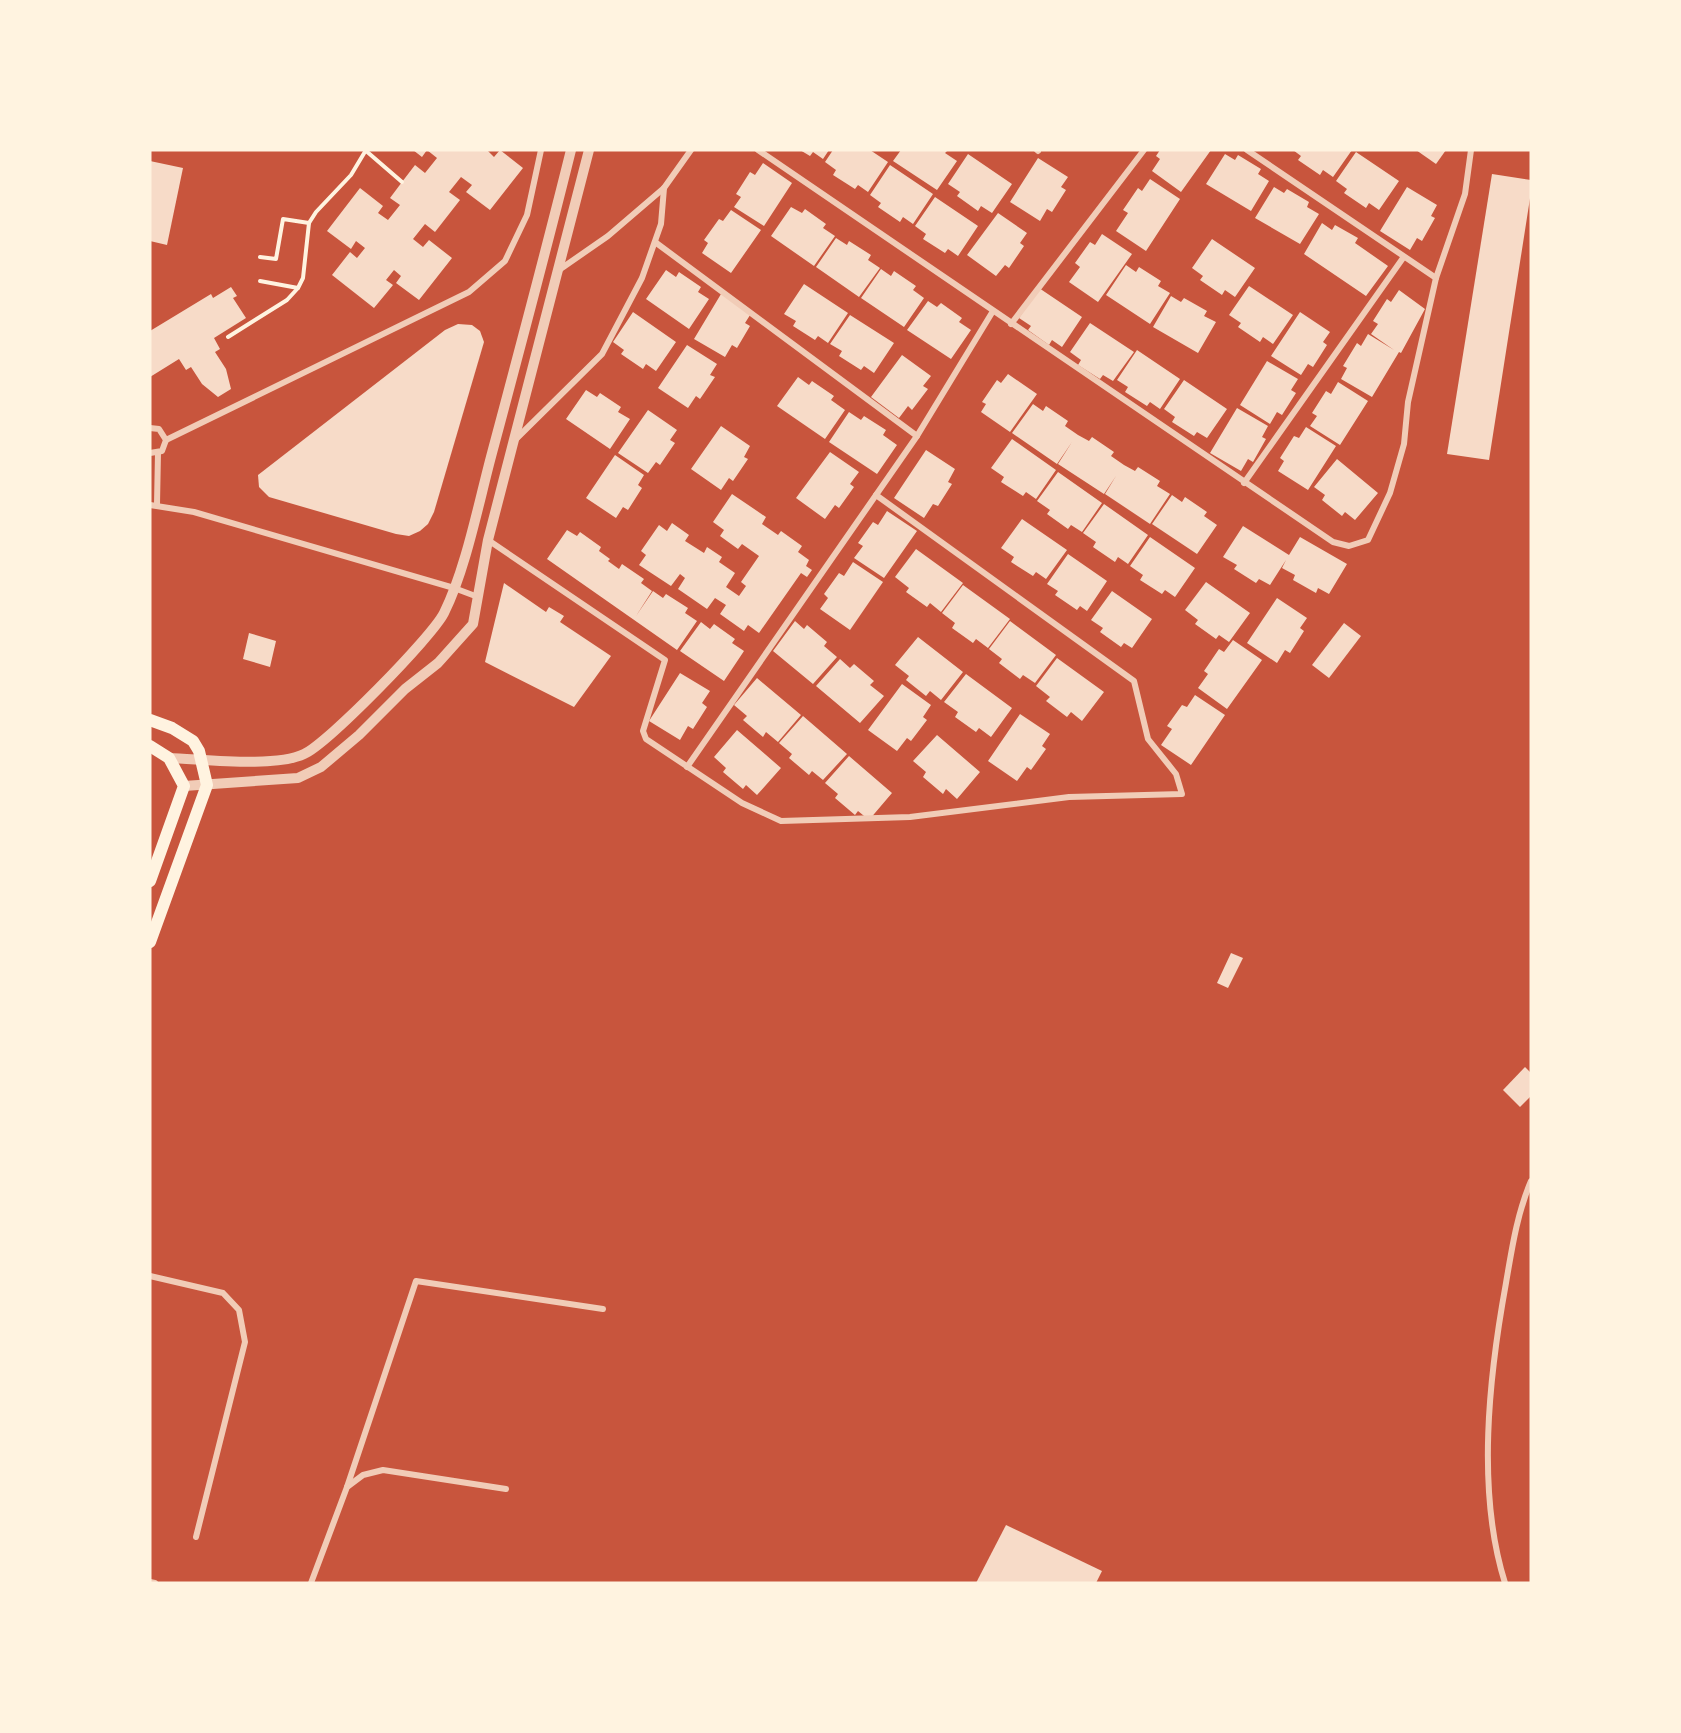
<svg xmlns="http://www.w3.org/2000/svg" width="1681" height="1733" font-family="Lato,sans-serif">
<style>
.building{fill:#f7dbc8}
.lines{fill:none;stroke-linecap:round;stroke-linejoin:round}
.path{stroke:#fff3e0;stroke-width:4}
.minor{stroke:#f1ccb7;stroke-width:6}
.tertiary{stroke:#f1ccb7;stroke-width:10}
.secondary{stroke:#fff3e0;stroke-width:12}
</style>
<rect width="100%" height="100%" fill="#c8553d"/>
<g class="building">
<polygon points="413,150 487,150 494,157 500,150 523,168 490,210 466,192 472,185 461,177 449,192 460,200 435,232 425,224 413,239 423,247 429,240 452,258 419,300 396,283 401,276 394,270 386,280 393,285 374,308 332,275 350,252 357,258 365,248 356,241 351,249 327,231 360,188 383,206 378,213 388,220 400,205 390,198 402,182 415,165 425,173 437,158 427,150 422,157"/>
<polygon points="800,150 829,150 823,159 813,152 810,156"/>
<polygon points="833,150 870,150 888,162 868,192 858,185 855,189 833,175 836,170 825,162"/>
<polygon points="901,150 948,150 945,153 957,161 937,190 893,161"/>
<polygon points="1160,150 1211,150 1181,192 1152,171 1160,159 1156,156"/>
<polygon points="1293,150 1352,150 1333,177 1323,170 1320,175 1298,160 1301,156"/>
<polygon points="1416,150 1446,150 1436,164"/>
<polygon points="1356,152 1399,181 1379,210 1369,203 1366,208 1344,193 1347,189 1336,181"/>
<polygon points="968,154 1012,184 992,213 981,206 978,211 957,196 960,192 948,184"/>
<polygon points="1225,154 1235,160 1238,155 1261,169 1258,174 1269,181 1251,211 1206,184"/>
<polygon points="1038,158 1068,177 1061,187 1066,190 1052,212 1047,209 1040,221 1010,202"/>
<polygon points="150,161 183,168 167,245 150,241"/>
<polygon points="763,163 792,183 764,226 734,207 741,197 736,194 750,172 755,175"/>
<polygon points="890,165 933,194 913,224 903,217 900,222 878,207 881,203 870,195"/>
<polygon points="1492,174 1531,180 1531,192 1489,460 1447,454"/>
<polygon points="1150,179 1180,199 1146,251 1116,231 1128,213 1123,210 1138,188 1142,191"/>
<polygon points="1274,187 1284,193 1287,189 1309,202 1307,207 1319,214 1300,244 1255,218"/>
<polygon points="1407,187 1437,205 1431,216 1435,218 1422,241 1417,238 1410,250 1380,231"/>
<polygon points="935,197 978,226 958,256 948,249 945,253 923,239 926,234 915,226"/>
<polygon points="791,207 802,213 805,209 826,224 823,228 835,236 814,266 771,236"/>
<polygon points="731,210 761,230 731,273 702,253 708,243 704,240 719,219 723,221"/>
<polygon points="998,213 1027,233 1020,243 1024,246 1009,268 1005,265 996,276 967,255"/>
<polygon points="1322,223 1332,230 1335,225 1358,238 1355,243 1388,266 1366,296 1304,254"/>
<polygon points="1102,234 1132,254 1098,302 1069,282 1080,267 1075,263 1090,242 1095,245"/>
<polygon points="836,238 847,245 849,241 871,255 868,260 880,268 859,297 816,267"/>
<polygon points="1212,239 1255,268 1235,297 1225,290 1222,295 1200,280 1203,276 1192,268"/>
<polygon points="1126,265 1136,272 1139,267 1161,281 1158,286 1170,293 1150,324 1106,295"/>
<polygon points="881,269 891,276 894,271 916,286 913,290 924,298 904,327 861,298"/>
<polygon points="666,270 676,277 679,272 701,287 698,292 709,299 689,329 646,299"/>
<polygon points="804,284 848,313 828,343 818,336 815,340 793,326 796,321 784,314"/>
<polygon points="1249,286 1293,315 1273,344 1263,337 1260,342 1238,327 1241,323 1229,315"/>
<polygon points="231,287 237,296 233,298 246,318 214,338 220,349 215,352 226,369 231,389 218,397 202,384 191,367 186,370 179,359 150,377 150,331 211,294 213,298"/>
<polygon points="1039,288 1082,317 1062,347 1052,340 1049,345 1028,330 1031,326 1019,318"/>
<polygon points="1399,290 1425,309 1401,353 1399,352 1372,397 1341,379 1347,368 1343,366 1357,343 1361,346 1368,334 1394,350 1371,334 1378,324 1373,321 1387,299 1391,302"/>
<polygon points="721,294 752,312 745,323 750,326 737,348 732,345 725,357 694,339"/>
<polygon points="1171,296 1181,302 1184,298 1207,311 1204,316 1216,322 1198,353 1153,327"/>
<polygon points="928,301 937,307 941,303 962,318 959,322 971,330 951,359 907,330"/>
<polygon points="633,312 676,342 656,371 646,364 643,369 621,354 624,350 613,342"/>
<polygon points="1300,312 1330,332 1323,342 1327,345 1313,367 1308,364 1301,375 1271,356"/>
<polygon points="850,315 894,343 874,373 864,366 861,370 839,356 842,351 830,344"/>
<polygon points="1090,323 1134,352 1113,381 1103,375 1100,379 1078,365 1081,360 1070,352"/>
<polygon points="458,324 472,325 480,331 484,342 434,512 428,524 420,531 409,536 396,534 269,497 259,487 258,475 445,330"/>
<polygon points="687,345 717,364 710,375 715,377 700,399 696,396 688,408 658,388"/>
<polygon points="1137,350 1180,379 1160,409 1150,402 1147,406 1125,392 1128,387 1117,380"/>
<polygon points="902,355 931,376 923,386 928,389 912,410 908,406 899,418 871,397"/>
<polygon points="1267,361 1298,379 1291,390 1296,393 1282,415 1277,412 1270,424 1240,405"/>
<polygon points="1008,374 1037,394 1010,432 981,412 986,404 982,402 997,380 1001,383"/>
<polygon points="798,377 809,385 812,381 834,396 831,400 845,410 825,439 777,406"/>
<polygon points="1184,380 1227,409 1207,438 1197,432 1194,436 1172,422 1175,417 1164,409"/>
<polygon points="1338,382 1368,401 1340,445 1310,426 1317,416 1312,413 1326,391 1331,394"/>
<polygon points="586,390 597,397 600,393 621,407 618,412 630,419 610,449 566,419"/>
<polygon points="1033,404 1043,411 1046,406 1068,421 1065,426 1078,435 1089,441 1092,437 1114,452 1111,456 1124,465 1135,471 1138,467 1160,481 1157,486 1170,494 1150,524 1105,494 1116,476 1104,494 1058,464 1072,442 1057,464 1012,433"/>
<polygon points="1237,408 1268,426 1262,437 1266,439 1253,462 1248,459 1241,471 1210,453"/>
<polygon points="648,410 677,430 670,440 675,443 660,465 656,462 648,473 618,453"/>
<polygon points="849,412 861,420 864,416 886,430 883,435 897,445 877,474 829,442"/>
<polygon points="721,426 750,446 744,457 748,459 733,481 729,478 721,490 691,469"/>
<polygon points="1306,427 1336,446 1308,490 1278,471 1284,461 1280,458 1294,436 1299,438"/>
<polygon points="1012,439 1056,470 1036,499 1026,492 1023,496 1001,482 1004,477 991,468"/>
<polygon points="926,450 955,469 948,482 952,484 938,506 933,504 924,518 894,498"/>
<polygon points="830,452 859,472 850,484 854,487 839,508 835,505 825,519 796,498"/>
<polygon points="615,455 644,475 638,485 642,488 628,510 623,507 616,518 586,498"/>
<polygon points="1337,459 1378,493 1355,520 1345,512 1342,516 1322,500 1325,495 1314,487"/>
<polygon points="1058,472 1102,503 1082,532 1071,525 1068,529 1047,514 1050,510 1037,501"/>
<polygon points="732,494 766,517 762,524 778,535 781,531 802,546 798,552 809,560 806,566 812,570 807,577 801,573 759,633 748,625 744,631 720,614 726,605 715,598 707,609 678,589 685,578 680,574 671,586 639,565 646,555 641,551 659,525 667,531 672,523 689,535 685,541 704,553 707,547 722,557 719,562 735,573 726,587 739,596 746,586 741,582 759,556 742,544 738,549 720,536 724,530 713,522"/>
<polygon points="1172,495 1182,502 1185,497 1207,512 1204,516 1217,525 1197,554 1152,524"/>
<polygon points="1104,504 1148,535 1128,564 1118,557 1115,562 1093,547 1096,542 1083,533"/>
<polygon points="887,511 917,531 884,578 854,558 863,546 858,543 873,522 878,525"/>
<polygon points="1022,519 1067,550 1046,579 1036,572 1033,576 1011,562 1014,557 1001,548"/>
<polygon points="1243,526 1289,555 1300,537 1347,564 1329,594 1318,588 1316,593 1293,580 1295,575 1282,568 1286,560 1270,585 1259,579 1256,583 1234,569 1237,565 1223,557"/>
<polygon points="567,530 577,536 580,532 601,547 599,551 610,559 608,561 619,569 622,564 644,579 641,583 652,591 636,616 653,591 663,598 666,594 688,608 685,613 697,621 677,650 547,559"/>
<polygon points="1150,537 1195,568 1175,597 1165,590 1162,594 1140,580 1143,575 1130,566"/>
<polygon points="916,549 963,583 941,612 930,603 927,607 906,592 909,588 895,577"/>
<polygon points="1068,554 1107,581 1087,611 1080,606 1077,610 1055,595 1058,591 1047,584"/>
<polygon points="853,562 883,582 850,630 820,609 828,598 824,594 839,573 844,576"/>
<polygon points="1206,582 1250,613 1229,642 1219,635 1216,639 1195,624 1198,620 1185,610"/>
<polygon points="504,583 546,612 549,607 564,616 560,622 611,656 574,707 485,662"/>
<polygon points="963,585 1010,619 988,648 976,639 973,643 952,628 955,623 942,613"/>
<polygon points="1112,591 1152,619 1132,648 1124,643 1121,647 1100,632 1103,628 1091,620"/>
<polygon points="1277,598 1307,618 1300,628 1304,631 1290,653 1285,650 1277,663 1247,643"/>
<polygon points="795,621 804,629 807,625 827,642 824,646 837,657 813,684 773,651"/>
<polygon points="1010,621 1056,655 1035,683 1023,675 1020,679 999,663 1002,659 989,649"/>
<polygon points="701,622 710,629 714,624 735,639 732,643 744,651 724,681 680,651"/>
<polygon points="1344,623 1361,636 1329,678 1312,665"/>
<polygon points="249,633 276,641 270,667 243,659"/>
<polygon points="918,637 963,672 941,700 930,691 926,696 906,680 909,676 895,665"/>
<polygon points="1233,640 1262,660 1227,709 1198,688 1208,674 1204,671 1219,649 1224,652"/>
<polygon points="1057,658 1104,692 1082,721 1071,712 1067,717 1046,701 1050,697 1036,686"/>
<polygon points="840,659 850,668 854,664 874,681 870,685 884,696 860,723 816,686"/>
<polygon points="680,673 710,691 702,703 707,707 693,729 688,726 680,740 649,721"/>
<polygon points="966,674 1012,708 991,737 979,728 976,732 955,717 958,712 944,702"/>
<polygon points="757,678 801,715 778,742 766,732 763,737 743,720 747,716 734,705"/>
<polygon points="902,684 931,705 923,717 927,720 911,741 907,738 897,751 868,730"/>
<polygon points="1195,695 1225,715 1191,765 1161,745 1172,729 1167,726 1182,705 1187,707"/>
<polygon points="1020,714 1050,734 1042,746 1046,749 1031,770 1027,767 1017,781 988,761"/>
<polygon points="803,716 847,754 823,780 812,771 809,775 789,758 792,754 779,743"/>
<polygon points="737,730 781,768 757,795 746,785 743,789 723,772 726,768 714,757"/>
<polygon points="937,735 980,772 957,799 946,789 943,794 923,777 926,772 913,761"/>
<polygon points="849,756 892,793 869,820 858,811 855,815 835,798 838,794 825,783"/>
<polygon points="1231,953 1243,958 1228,988 1217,983"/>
<polygon points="1525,1067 1531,1073 1531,1096 1520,1107 1503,1090"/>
<polygon points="1006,1525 1102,1571 1096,1583 976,1583"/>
</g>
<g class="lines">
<g class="path">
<polyline points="365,150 402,182"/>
<polyline points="260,257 276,259 283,219 309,223"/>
<polyline points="260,281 298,288"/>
<polyline points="228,337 287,300 298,288 303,278 309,223 316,212 351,175 366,150"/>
</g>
<g class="minor">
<polyline points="758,150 1333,542 1349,546 1368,540 1390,493 1404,444 1408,402 1436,278 1465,194 1471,150"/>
<polyline points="1037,150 1038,151"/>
<polyline points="1247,150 1436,278"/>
<polyline points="655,242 917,436"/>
<polyline points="559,270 608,236 664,188 691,150"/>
<polyline points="1011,324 1144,150"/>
<polyline points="150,428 159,429 166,440 162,451 150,453"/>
<polyline points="166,440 469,292 505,261 527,215 541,150"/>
<polyline points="515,440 602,354 642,278 661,224 664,188"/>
<polyline points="1244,483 1403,258"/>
<polyline points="157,504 158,453"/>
<polyline points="150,505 194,512 454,588 478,597"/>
<polyline points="488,540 665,660 643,731 646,739 742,803 781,821 910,817 1069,797 1182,794 1176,774 1148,739 1134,681 876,495"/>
<polyline points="687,767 917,436 993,311"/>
<polyline points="150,1276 223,1293 239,1310 245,1342 196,1537"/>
<polyline points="347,1487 416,1281 603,1309"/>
<polyline points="150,1582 155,1583"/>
<polyline points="311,1583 347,1487 363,1475 383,1470 506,1489"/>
<path d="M1505,1583c-29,-92 -16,-207 1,-300 6,-35 11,-69 25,-102"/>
</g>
<g class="tertiary">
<path d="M169,758c34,1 106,10 135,-4 24,-11 128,-117 140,-141 22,-44 35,-112 48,-160 27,-101 54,-202 79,-303"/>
<polyline points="184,786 298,778 321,767 359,735 405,689 438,663 473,624 488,540 589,150"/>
</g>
<g class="secondary">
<polyline points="150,720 172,728 193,741 199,751 207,785 150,942"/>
<polyline points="150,746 169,758 184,786 150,881"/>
</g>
</g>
<rect width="1681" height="1733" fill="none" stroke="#fff3e0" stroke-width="303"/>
</svg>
